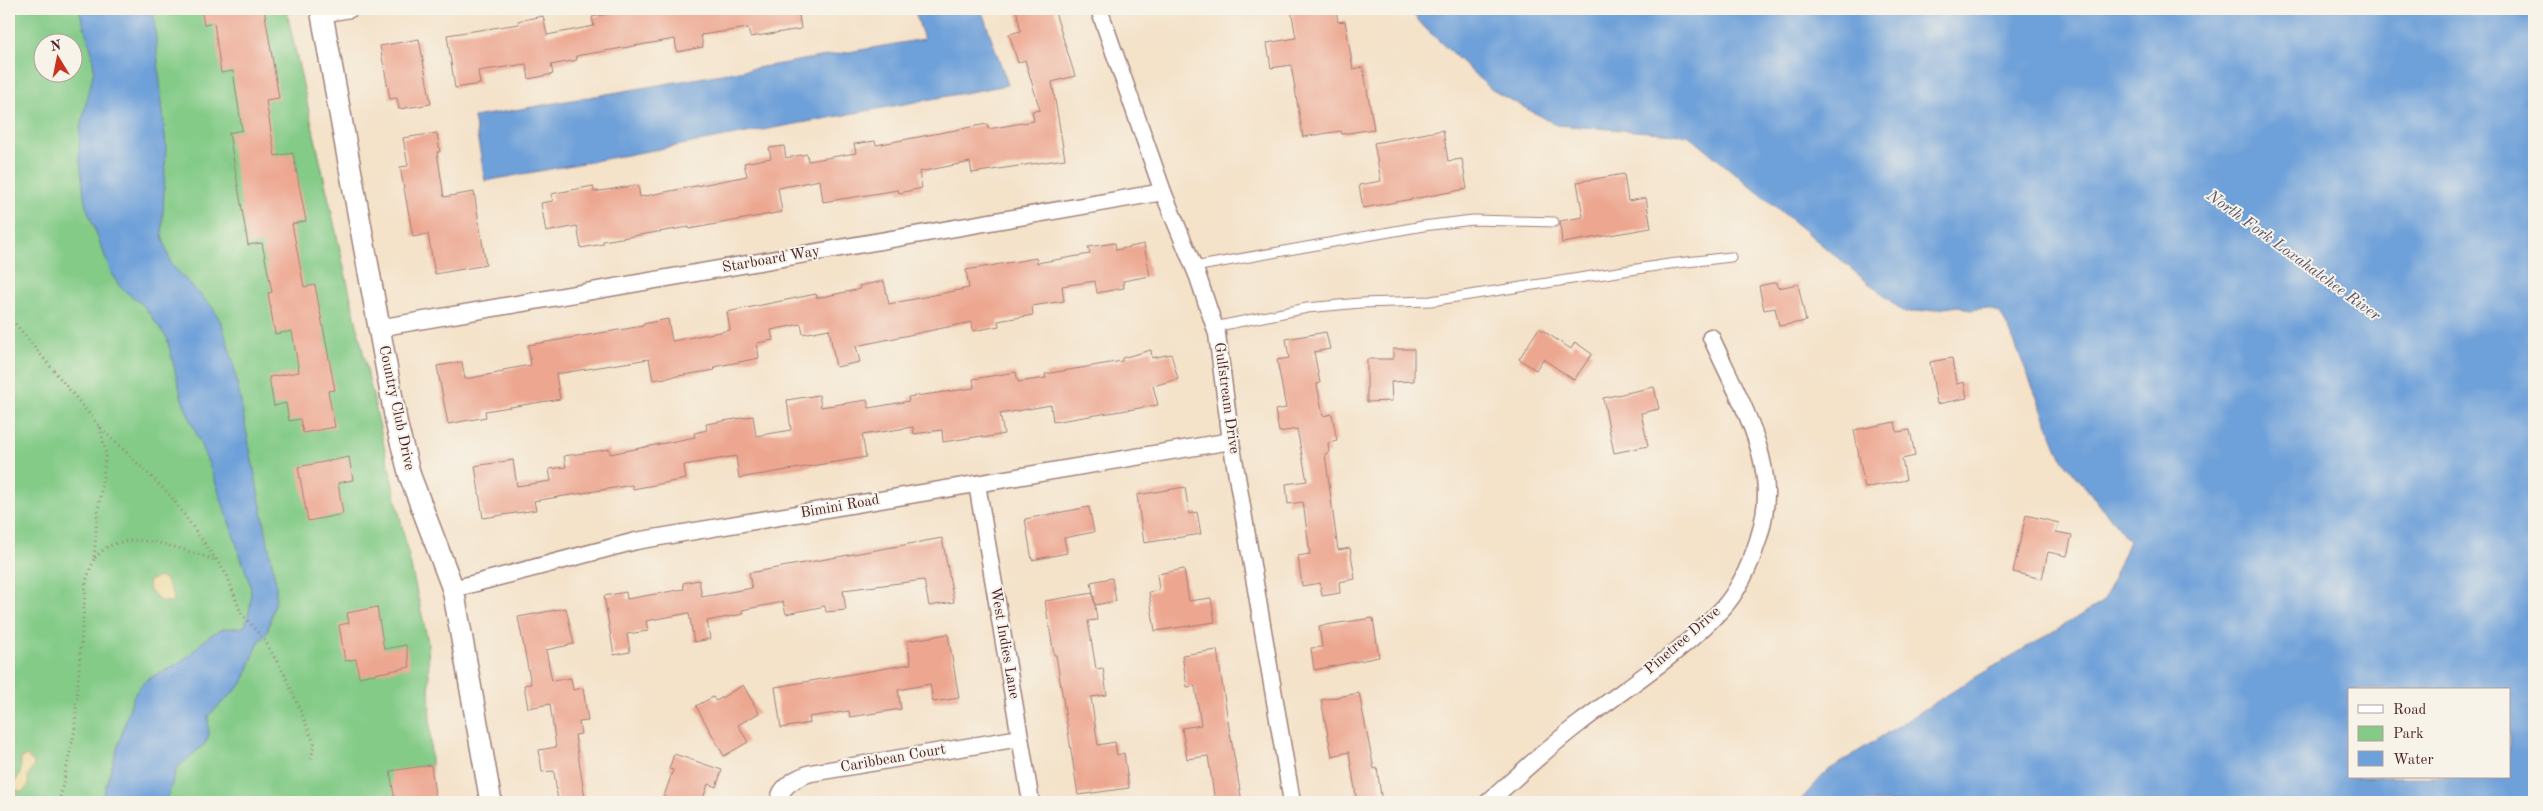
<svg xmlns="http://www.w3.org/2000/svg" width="2543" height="811" font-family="'Old Standard TT',serif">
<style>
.green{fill:#83cb87;stroke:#667559;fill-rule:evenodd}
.sand{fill:#eeda9e;stroke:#9c7c64}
.water{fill:#6ea0d9;stroke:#5c6082;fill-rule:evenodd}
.building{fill:#eda791}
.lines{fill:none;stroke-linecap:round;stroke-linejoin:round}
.service-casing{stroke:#9f807a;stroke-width:11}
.minor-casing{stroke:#9f807a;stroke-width:19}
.tertiary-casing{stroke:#9f807a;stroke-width:24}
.path{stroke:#9f807a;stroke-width:3;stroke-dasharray:1 4;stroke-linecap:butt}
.service{stroke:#fff;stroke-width:9}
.minor{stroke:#fff;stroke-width:16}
.tertiary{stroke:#fff;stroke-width:21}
.labels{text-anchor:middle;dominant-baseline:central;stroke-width:4;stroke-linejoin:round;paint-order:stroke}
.street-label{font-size:15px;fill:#4a1f2b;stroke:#f7f3e8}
.water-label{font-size:16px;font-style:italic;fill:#585371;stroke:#f7f3e8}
</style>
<rect width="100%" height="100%" fill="#f7f3e8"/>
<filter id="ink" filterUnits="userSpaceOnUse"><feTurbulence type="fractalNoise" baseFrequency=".02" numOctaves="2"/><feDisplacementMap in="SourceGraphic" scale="10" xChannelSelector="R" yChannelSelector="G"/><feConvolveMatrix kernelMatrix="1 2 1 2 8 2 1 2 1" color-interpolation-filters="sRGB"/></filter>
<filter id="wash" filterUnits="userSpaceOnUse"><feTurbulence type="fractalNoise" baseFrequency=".0096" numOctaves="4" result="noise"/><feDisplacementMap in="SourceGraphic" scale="20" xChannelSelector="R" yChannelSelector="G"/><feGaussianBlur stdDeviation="1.12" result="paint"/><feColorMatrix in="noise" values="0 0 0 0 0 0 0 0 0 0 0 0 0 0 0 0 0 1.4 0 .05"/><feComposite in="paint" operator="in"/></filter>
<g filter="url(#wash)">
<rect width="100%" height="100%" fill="#f4e2c9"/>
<path class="green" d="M9,9h277l142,633 4,160h-423zM42,42h30v30h-30z"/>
<g class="sand">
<path d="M159,577l6,2c2,4 9,17 9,19l-3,4 -11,-1 -12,-13 1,-7z"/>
<polygon points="26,756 33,761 34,766 28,776 28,786 22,792 18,791 13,785 20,774 21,758"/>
</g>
<g class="water">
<path d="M79,9h74l13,137 -4,90 9,28 42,44 9,16 11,38 43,222v15l-9,34 -8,9 -17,42 -34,32 1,18 -3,9 -29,25 -11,34h-65l31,-102c12,-27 26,-23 47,-37 14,-9 24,-25 39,-32 9,-5 18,-1 27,-5 5,-15 7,-26 5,-42l-38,-112 -30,-73 -15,-61 -24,-33 -22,-17 -9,-13 -27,-72 -6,-51 1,-23 14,-59 -2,-17z"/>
<polygon points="914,9 981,9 1008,85 485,181 474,117 924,39"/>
<path d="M1409,9h1125v793h-735l28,-31 144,-91 132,-78 26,-61 -68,-84 -52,-128 -9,-16 -13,-5 -17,2 -11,-4 -54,7 -217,-178 -131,-10 -65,-35 -68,-63zM2349,690h160v87h-160z"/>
</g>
<g id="blocks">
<g class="building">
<polygon points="201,9 264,9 279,98 266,100 275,156 293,153 306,221 292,224 304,287 315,285 335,390 328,391 335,427 303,433 300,419 289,421 286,403 274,406 269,377 299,372 292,331 275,334 268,293 272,292 262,243 248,245 229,133 242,130 233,71 221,73 214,23 204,25"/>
<polygon points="627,9 798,9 801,29 750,37 748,28 701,35 703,47 677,52 675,39 576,56 577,60 551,65 553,74 529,79 526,64 478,71 480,84 455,88 447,35 519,24 518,21 543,16 547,35 594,26 592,17 627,11"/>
<polygon points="1016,9 1054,9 1075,76 1052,82 1065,159 972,173 970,162 919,172 922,188 899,193 898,190 823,202 820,180 778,188 782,212 689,229 689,227 603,241 603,244 581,248 577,226 546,232 541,203 553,201 551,194 593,186 594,192 638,185 640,197 747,176 744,163 771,158 769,148 784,146 786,158 807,154 808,161 856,153 854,144 875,141 876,145 987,124 988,129 1034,121 1032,111 1040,110 1025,60 1018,63 1009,34 1021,31"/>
<polygon points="1291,9 1336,9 1338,22 1345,21 1353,69 1363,67 1374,129 1342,134 1341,131 1303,137 1291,65 1271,68 1267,43 1296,38"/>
<polygon points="419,39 431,104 399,109 397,98 390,99 380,46"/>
<polygon points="1443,130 1448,161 1462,159 1467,189 1363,208 1359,185 1381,181 1374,143"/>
<polygon points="437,133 440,152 437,152 444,197 474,192 486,265 435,274 428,234 413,237 400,167 408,166 403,138"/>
<polygon points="1624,174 1628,201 1646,198 1651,228 1562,243 1560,221 1583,217 1577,182"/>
<polygon points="1115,243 1116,250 1144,244 1150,276 1123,281 1124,288 1097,293 1095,281 1062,286 1064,301 1032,306 1033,315 998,321 999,326 973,331 972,322 856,346 860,362 836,367 829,329 803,334 801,324 771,330 773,340 757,343 759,358 714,367 715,370 653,380 649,359 556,374 560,399 485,411 486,417 448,424 437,366 462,362 465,379 503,372 503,370 531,365 528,345 643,326 643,324 668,319 672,341 730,330 727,312 816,294 817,298 860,289 859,286 884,281 889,304 969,288 966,270 1036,258 1037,263 1090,254 1088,247"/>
<polygon points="1777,282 1778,288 1798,284 1806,321 1779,326 1775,308 1764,310 1759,286"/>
<polygon points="1539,328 1571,349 1575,342 1592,354 1574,380 1543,359 1536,370 1519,359"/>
<polygon points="1326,332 1330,349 1314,352 1320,383 1317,384 1323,416 1332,414 1337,441 1328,443 1329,453 1325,454 1338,550 1350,548 1355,579 1339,582 1340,593 1322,596 1320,583 1302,586 1298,556 1310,554 1303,502 1288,504 1286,484 1307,481 1297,429 1279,432 1275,410 1286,408 1277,360 1289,358 1286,339"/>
<polygon points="1393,349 1414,349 1414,381 1391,382 1392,401 1367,402 1367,359 1393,359"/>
<polygon points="1151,350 1152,358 1171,354 1178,379 1153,386 1158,405 1053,422 1051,405 1000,414 1004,434 983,438 982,436 943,442 942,430 914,434 913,427 862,435 866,457 739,478 736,456 684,465 686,479 633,489 632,485 534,501 536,510 483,518 475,466 513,460 517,486 551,481 549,469 566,467 564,456 610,449 610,454 695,437 694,433 707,430 706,424 753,416 756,436 791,430 787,400 819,395 821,407 867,400 869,408 909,401 908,397 974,388 973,379 1016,372 1018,382 1046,378 1045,374 1122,361 1122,358"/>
<polygon points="1952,358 1956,384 1964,382 1967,398 1937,404 1930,362"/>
<polygon points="1654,387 1659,409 1641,413 1648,446 1614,453 1603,398"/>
<polygon points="1895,422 1897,432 1910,430 1915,456 1902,459 1906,480 1865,488 1854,430"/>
<polygon points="349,457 353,480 338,483 343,514 308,521 298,467"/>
<polygon points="1185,487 1189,514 1197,512 1201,534 1144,543 1137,495"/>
<polygon points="1089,507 1094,532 1064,538 1067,553 1032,560 1025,519"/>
<polygon points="2026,515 2059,523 2056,532 2072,535 2067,556 2048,552 2042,579 2013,572"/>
<polygon points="942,538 954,602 929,606 924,580 843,590 846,610 826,612 825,606 786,614 783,602 742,610 743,614 707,621 710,639 694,642 689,613 646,621 648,631 627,634 630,652 614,655 604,596 626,592 627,599 684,589 683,583 699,580 702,597 752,588 749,573"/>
<polygon points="1184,569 1189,601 1211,598 1215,622 1155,631 1149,592 1159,590 1157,574"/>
<polygon points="1112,578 1116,601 1095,605 1091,582"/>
<polygon points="1093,593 1097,620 1088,621 1096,669 1103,668 1107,695 1091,697 1098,745 1115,742 1117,755 1124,753 1129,788 1078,795 1056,655 1054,655 1045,601"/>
<polygon points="377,607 384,649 406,645 410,667 359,677 356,659 345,661 339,625 349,623 347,613"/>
<polygon points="566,608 574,644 546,650 552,681 571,678 573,690 583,688 588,721 579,722 581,734 575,735 585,799 558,802 554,771 542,772 539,750 556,747 550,704 528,708 524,685 531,684 518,617"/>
<polygon points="1373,618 1379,657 1314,670 1311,648 1322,647 1319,626"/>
<polygon points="948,634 959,698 933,702 930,684 898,690 901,709 850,717 849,711 809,717 810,723 781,728 775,687 911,664 907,641"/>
<polygon points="1217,650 1228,721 1242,802 1215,802 1208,756 1187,759 1182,728 1201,725 1195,686 1187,687 1182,655"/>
<polygon points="743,685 759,713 738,725 748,742 724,756 696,706 713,697 716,701"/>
<polygon points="1359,693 1374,769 1377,768 1382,802 1357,802 1349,752 1332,756 1321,700"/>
<polygon points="674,754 722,770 716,787 708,784 702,802 662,802 673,770 669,769"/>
<polygon points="431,765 436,802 395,802 390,771"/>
</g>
</g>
</g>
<g filter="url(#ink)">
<use href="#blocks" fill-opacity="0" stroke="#9f807a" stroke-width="1"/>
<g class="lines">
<defs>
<g id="service">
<polyline points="1194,267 1423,226 1473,220 1554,222"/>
<polyline points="1214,327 1307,308 1360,303 1431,301 1669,264 1731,257"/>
</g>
<g id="minor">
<polyline points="1099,9 1163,192 1198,277 1217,334 1231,441 1292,802"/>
<polyline points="322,14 350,9"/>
<polyline points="378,328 1163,192"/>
<polyline points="977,484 1031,802"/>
<polyline points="453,589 636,541 1231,441"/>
<path d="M779,802c0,-16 19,-25 32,-29l209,-35"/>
<path d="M1488,802c30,-26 60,-55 92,-79 48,-37 100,-69 142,-114 24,-26 44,-80 44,-115 0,-53 -34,-110 -55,-157"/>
</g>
<polyline id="tertiary" points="321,9 397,426 410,476 453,589 491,802"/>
</defs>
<use href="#service" class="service-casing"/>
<use href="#minor" class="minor-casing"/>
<use href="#tertiary" class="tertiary-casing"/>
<g class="path">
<polyline points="9,316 99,426 170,495 227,575 241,613 265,641 286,677 314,743 311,760"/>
<path d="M100,427l6,27 -9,64 -3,41c4,-4 9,-10 15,-13 31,-15 76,5 107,14"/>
<polyline points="59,802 74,734 86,581 94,559"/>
</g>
<use href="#service" class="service"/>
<use href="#minor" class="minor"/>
<use href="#tertiary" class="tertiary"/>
</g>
</g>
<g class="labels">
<g class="street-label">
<text transform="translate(771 260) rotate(-10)">Starboard Way</text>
<text transform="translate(1226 398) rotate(82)">Gulfstream Drive</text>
<text transform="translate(396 408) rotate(78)">Country Club Drive</text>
<text transform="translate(840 507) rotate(-10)">Bimini Road</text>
<text transform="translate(1683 641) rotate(-41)">Pinetree Drive</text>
<text transform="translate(1004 643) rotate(80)">West Indies Lane</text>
<text transform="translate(893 759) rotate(-10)">Caribbean Court</text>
</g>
<g class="water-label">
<text transform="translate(2293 256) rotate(36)">North Fork Loxahatchee River</text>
</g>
</g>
<rect width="2543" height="811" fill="none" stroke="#f7f3e8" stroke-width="30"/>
<rect x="2348" y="688" width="162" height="90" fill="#f7f3e8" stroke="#b29e9c"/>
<rect x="2358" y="705" width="25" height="8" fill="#ffffff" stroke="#b29e9c"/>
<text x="2393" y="714" font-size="15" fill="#4a1f2b">Road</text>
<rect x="2358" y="726" width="25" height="15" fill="#83cb87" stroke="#b29e9c"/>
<text x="2393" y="738" font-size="15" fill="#4a1f2b">Park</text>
<rect x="2358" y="751" width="25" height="15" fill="#6ea0d9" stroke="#b29e9c"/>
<text x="2393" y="764" font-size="15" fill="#4a1f2b">Water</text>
<g transform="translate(58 58) rotate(350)"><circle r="24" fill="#f7f3e8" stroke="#b29e9c"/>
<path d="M0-4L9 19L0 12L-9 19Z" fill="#c8321e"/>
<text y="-8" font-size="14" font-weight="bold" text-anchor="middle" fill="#4a1f2b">N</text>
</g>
</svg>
